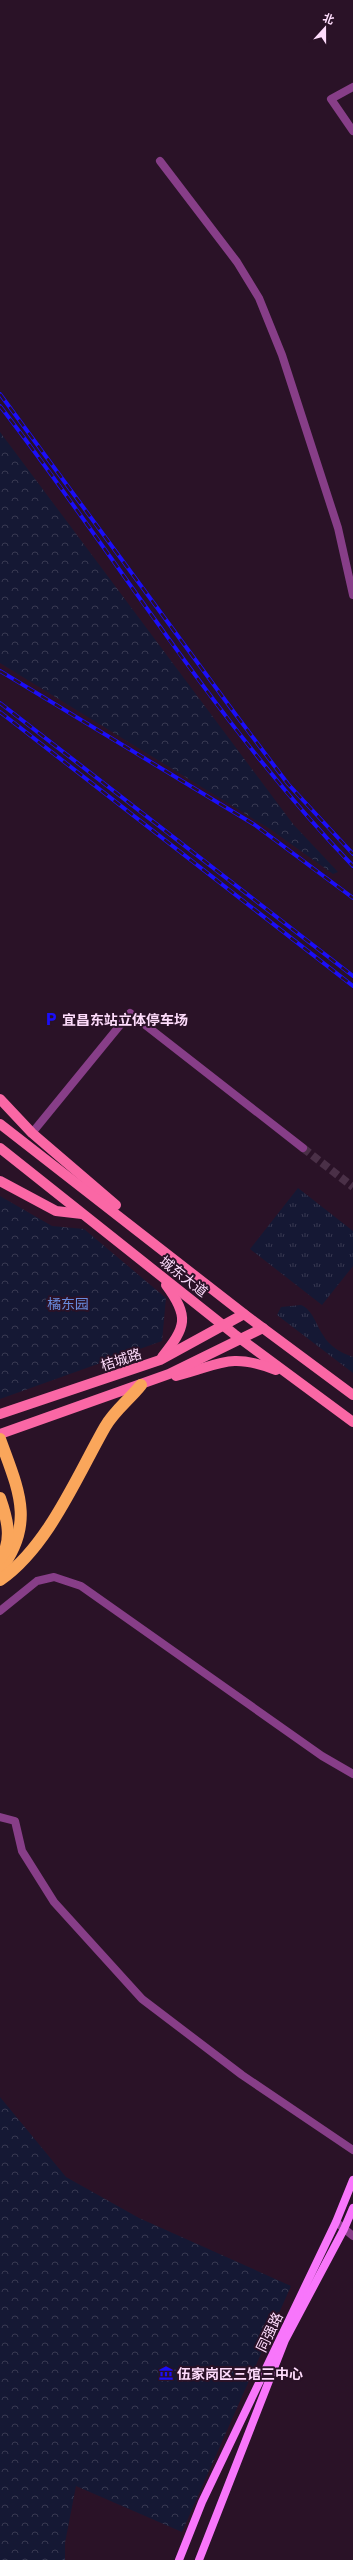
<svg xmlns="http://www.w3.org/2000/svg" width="353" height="2560" font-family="'Noto Sans','Noto Sans SC',sans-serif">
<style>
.grass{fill:url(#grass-tufts)}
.forest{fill:url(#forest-crowns)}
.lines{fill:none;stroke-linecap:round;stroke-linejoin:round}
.tertiary-tunnel{stroke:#4a3047;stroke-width:8;stroke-dasharray:8 4;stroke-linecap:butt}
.minor{stroke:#873e88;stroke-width:8}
.tertiary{stroke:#873e88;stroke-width:8}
.secondary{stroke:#f876fb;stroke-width:8}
.primary{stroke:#fa67a5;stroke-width:10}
.motorway{stroke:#faa65b;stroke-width:12}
.rail-casing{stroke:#1b0ef8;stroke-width:4}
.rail{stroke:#2a1227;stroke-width:2.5;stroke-dasharray:8;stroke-linecap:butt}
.labels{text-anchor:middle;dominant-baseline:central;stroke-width:4;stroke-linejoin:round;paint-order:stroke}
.poi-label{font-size:14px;font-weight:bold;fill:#fedcfc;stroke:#2a1227;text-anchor:start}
.street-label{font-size:14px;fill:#fedcfc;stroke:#2a1227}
.park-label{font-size:14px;fill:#698bde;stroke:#2a1227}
</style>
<defs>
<pattern id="grass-tufts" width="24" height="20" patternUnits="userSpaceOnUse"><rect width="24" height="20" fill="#151834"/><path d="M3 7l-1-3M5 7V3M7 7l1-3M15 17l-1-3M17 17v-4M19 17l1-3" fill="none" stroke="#383952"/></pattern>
<pattern id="forest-crowns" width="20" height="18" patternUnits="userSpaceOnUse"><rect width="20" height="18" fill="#151834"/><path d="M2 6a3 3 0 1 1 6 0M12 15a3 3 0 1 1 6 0" fill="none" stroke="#383952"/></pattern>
</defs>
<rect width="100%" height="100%" fill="#2a1227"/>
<g class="grass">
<polygon points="298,1188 353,1231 353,1266 322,1305 250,1249"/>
<path d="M301,1305c12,5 15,20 22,30 6,11 18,18 30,22v16l-76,-58 4,-8z"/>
</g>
<g class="forest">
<polygon points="0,432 293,824 338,872 333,874 270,829 0,663"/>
<polygon points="0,1196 52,1226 84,1229 166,1298 162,1341 0,1399"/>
<polygon points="0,2097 66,2177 139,2218 291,2286 182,2532 76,2486 65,2543 65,2560 0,2560"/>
</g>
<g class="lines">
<polyline class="tertiary-tunnel" points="303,1148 353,1187"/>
<g class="minor">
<polyline points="160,161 237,262 259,298 282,355 338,528 353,595"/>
<polyline points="0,1611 37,1581 54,1577 81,1586 322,1756 353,1774"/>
<polyline points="0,1817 15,1821 22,1851 54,1902 142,1999 242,2075 353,2150"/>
</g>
<g class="tertiary">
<polyline points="353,87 331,99 353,131"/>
<polyline points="32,1133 130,1013 303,1148"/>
<polyline points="336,2222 353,2236"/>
</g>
<g class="secondary">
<polyline points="179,2560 202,2502 336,2222 353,2180"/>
<polyline points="199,2560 285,2340 344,2229 353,2208"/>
</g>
<g class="primary">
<polyline points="0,1099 32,1133 116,1205"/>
<polyline points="0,1124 244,1314 353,1395"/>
<polyline points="0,1148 234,1334 353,1422"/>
<polyline points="0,1181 56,1211 82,1214"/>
<path d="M162,1357c24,-30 28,-40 4,-72"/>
<path d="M176,1376c44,-11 53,-24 100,-6"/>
<polyline points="0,1414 160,1360 244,1314"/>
<polyline points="0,1434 169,1374 263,1328"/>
</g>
<g class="motorway">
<path d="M0,1439c18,50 36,84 0,131"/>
<path d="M0,1498c7,20 13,42 1,60"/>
<path d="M0,1580c48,-33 77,-104 105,-153 9,-16 25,-28 36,-42"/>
</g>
<defs>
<g id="rail">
<polyline points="0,394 236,715 288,784 353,854"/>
<path d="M0,406c118,153 218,320 353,460"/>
<polyline points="0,671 255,825 353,898"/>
<polyline points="0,703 353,976"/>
<polyline points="0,712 353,986"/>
</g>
</defs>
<use href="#rail" class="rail-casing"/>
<use href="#rail" class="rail"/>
</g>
<defs>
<symbol id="parking-bare" viewBox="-9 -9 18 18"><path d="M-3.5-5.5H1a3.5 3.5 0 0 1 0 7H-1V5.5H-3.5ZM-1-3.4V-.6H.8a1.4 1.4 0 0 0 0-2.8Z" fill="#1b0ef8" stroke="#2a1227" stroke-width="2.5" paint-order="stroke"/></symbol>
<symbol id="museum-bare" viewBox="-9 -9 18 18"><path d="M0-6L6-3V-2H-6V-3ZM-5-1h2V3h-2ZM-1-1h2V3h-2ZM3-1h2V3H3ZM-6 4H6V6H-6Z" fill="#1b0ef8" stroke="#2a1227" stroke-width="2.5" paint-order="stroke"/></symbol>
</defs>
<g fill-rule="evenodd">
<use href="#parking-bare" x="41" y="1009" width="20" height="20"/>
<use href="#museum-bare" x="156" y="2363" width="20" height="20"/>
</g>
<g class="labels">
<g class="poi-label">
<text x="62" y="1019">宜昌东站立体停车场</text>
<text x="177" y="2373">伍家岗区三馆三中心</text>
</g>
<g class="street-label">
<text transform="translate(184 1276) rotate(38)">城东大道</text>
<text transform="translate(121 1359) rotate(-18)">桔城路</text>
<text transform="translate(269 2332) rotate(-64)">同强路</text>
</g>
<g class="park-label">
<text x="68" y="1303">橘东园</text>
</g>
</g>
<g transform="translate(325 28) rotate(21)" stroke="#2a1227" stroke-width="3" paint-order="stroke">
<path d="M0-3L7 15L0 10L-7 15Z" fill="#fedcfc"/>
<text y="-6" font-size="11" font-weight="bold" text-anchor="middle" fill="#fedcfc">北</text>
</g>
</svg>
